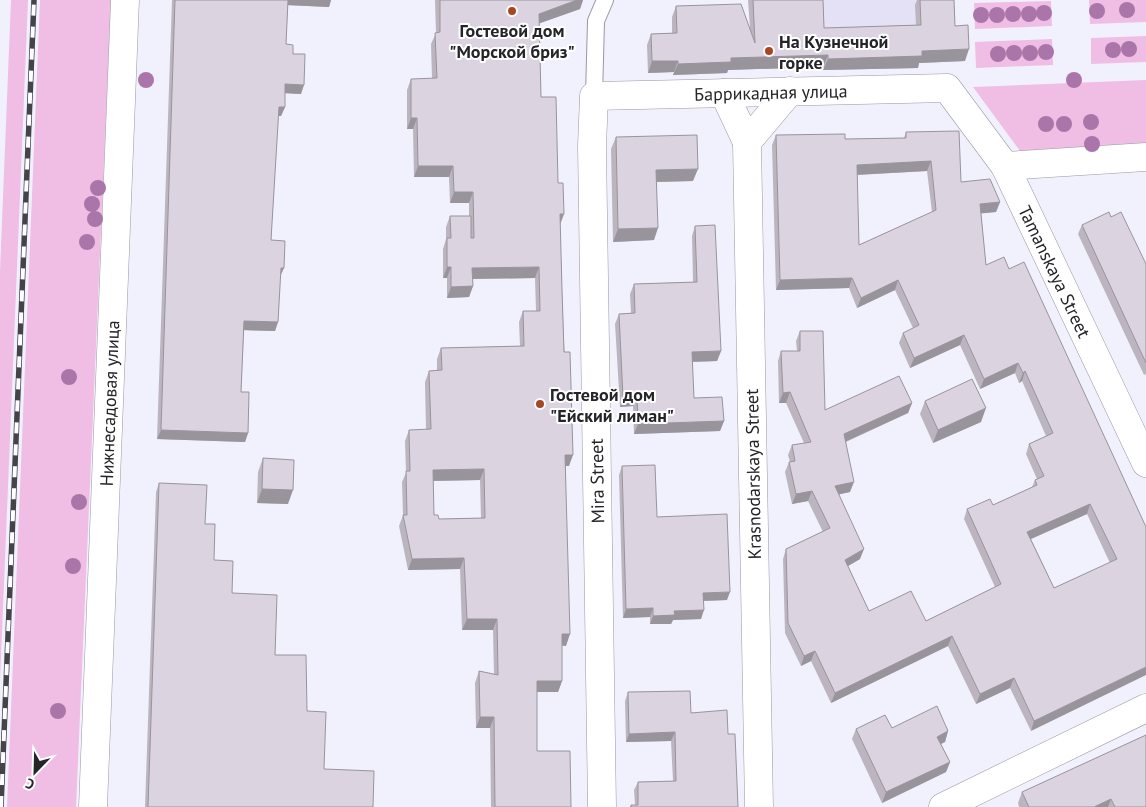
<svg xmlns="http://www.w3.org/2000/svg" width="1146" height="807" font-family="'PT Sans',sans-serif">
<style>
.built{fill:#e4e1f6}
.green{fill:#f0bee4}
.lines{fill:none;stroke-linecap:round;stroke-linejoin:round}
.service-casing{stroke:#9997a4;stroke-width:18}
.minor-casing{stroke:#9997a4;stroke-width:29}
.service{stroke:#fff;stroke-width:16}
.minor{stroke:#fff;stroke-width:28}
.rail-casing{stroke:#44434a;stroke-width:5.5}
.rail{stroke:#fff;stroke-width:4;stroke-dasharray:11;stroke-linecap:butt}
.tree{fill:#aa75a8}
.wall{fill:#bcb5c0;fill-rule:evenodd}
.shaded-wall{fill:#99949c}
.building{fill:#dbd3df;stroke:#99949c;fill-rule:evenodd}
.poi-dot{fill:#ab4420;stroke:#fff;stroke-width:2}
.labels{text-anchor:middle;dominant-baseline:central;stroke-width:4;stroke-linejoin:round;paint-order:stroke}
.poi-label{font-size:18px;font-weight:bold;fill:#252429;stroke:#fff;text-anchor:start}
.street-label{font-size:18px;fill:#252429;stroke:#fff}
</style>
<rect width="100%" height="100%" fill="#f1f0fd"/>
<polygon class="built" points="818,0 949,0 917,62 918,68 821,70"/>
<g class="green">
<polygon points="11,0 28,0 0,681 0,271"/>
<polygon points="40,0 111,0 76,807 7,807"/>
<polygon points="1089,0 1146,0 1146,22 1090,24"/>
<polygon points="1051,1 1052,26 975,29 974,3"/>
<polygon points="1146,36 1146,62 1091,64 1091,38"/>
<polygon points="1052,39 1053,65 976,68 975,42"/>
<polygon points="1146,80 1146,151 1026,159 973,87"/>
</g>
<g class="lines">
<defs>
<polyline id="service" points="594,96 596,21 605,0"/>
<g id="minor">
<polyline points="724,93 747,142"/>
<polyline points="1005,166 1146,157"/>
<path id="s1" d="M93,807l32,-807"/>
<path id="s2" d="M602,807l-10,-661 2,-50 353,-8 58,78 141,297"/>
<polyline points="759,807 747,142 790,91"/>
<polyline points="943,807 1146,708"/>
</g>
</defs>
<use href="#service" class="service-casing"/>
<use href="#minor" class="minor-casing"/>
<use href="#service" class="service"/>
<use href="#minor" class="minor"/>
<defs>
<polyline id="rail" points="1,807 34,0"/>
</defs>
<use href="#rail" class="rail-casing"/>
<use href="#rail" class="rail"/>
</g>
<g class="tree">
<circle cx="1127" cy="10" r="8"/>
<circle cx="1097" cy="11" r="8"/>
<circle cx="1044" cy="13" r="8"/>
<circle cx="1013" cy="14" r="8"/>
<circle cx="1029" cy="14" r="8"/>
<circle cx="981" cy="15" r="8"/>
<circle cx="997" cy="15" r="8"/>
<circle cx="1129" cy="49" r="8"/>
<circle cx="1113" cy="50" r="8"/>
<circle cx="1046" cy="52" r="8"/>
<circle cx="1014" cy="53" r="8"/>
<circle cx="1030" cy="53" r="8"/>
<circle cx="998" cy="54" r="8"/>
<circle cx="146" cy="80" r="8"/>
<circle cx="1074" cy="80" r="8"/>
<circle cx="1091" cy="122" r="8"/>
<circle cx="1046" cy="124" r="8"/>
<circle cx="1064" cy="124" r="8"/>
<circle cx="1092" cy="144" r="8"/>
<circle cx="98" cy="188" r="8"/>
<circle cx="92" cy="204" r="8"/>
<circle cx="95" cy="219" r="8"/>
<circle cx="87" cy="242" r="8"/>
<circle cx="69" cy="377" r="8"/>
<circle cx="79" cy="502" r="8"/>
<circle cx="73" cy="566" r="8"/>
<circle cx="58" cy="711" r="8"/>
</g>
<g class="wall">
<polygon points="172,0 331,0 329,7 288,5 286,44 293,54 301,94 285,93 285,107 281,116 278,116 271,240 280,277 278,322 275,331 244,330 241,392 248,433 245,442 157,439"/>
<path d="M435,0h148l-3,9 -41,14 2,74 17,86 2,42 2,65 7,176h-3v180l-4,-1v36l-4,11h-21v59l34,56h-80l-1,-79h-14l-1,-45 4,-12 15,3 -1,-44h-31l-2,-61 -52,1 -9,-44 4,-11 -1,-33 4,-9 -1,-32 4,-11h17l-1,-48 4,-11 8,-1v-11l4,-11 79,-2 -1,-24 4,-11h13l-1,-33 -62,1v7l-4,11 -22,1v-20h-4v-29l3,-10v-12l4,-11h19v-13h-19l-1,-26h-35l-1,-48h-6v-39l4,-11h21l-1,-35 5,-11zM480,480l1,38 -42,1 -5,-4 -1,-34z"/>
<polygon points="748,0 823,0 824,28 916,25 915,5 917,0 954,0 955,26 965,61 919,63 918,68 823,70 823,67 728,70 727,73 673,75 674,72 648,73 647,45 651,34 672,33 672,17 676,6 750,28"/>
<path d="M906,132l55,50 39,20 -4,10 -15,1 5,52 23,4 137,258 -115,204 -21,-43 -34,16 -28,-58 -117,57 -20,-42 -10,5 -16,-33 -2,-74 3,-10 37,-17 -15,-31 -16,3 -7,-32 4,-10h1l-2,-7 4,-10 12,-2 -18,-40h-7l-1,-42 3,-10h16l-1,-10 4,-10 25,79 87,-7 -4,10 -62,29 4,50 -11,2 21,65 -12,7 21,45 57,10 69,-34 -31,-68 3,-10 26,-4 39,-18 3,-7 2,-1 -11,-25 3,-10 17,-8 -24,-55 -3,2 -4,-10 -35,16 -20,-44 -50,23 -11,-25 4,-10 10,-5 -18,-38 -38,18 -8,-20 -73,2 -4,-145 4,-10 69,4 59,-1zM927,171l5,41 -73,33 -2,-70zM1087,514l23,49 -56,25 -23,-49z"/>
<polygon points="616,137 693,181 657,182 654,240 613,242 611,149"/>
<polygon points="1111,217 1146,264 1146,374 1144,375 1078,234 1082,225"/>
<polygon points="695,226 721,351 717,361 692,362 694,398 724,421 720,431 634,434 633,406 620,407 615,324 619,314 631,313 630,294 634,284 693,282 692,236"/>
<polygon points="925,401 981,422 933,443 920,414"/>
<polygon points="263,458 288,504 257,503 258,472"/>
<polygon points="622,466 657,517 727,600 704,601 701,619 673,620 671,624 650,624 650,617 623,618 619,475"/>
<polygon points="159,483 205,524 214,560 232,593 275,655 307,711 324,769 373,807 145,807 156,492"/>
<polygon points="628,692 691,713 728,734 737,807 630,807 631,805 635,805 634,790 638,782 673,781 671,741 626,742 625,701"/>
<polygon points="892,728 948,731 945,742 941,744 950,762 946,772 882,803 852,739 856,729"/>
<polygon points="1146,735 1146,807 1019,807 1018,803 1022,792"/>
</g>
<g class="shaded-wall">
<polygon points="287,0 331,0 329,7 285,5"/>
<polygon points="577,0 583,0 580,9 535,25 539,14"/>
<polygon points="969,49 965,61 919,63 918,68 823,70 828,59 922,51"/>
<polygon points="828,55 823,67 728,70 727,73 673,75 678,64 731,58"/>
<polygon points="652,61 678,61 674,72 648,73"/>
<polygon points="285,84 304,85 301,94 282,93"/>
<polygon points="279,107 285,107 281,116 275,116"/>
<polygon points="411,118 417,118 413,129 407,129"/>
<polygon points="931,161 927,171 853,175 857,165"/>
<polygon points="418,166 453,166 449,177 414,177"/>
<polygon points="698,169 693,181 652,182 656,170"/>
<polygon points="454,192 473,192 469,203 450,203"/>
<polygon points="1000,202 996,212 976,214 980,204"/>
<polygon points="560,214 564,214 560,225"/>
<polygon points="658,228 654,240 613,242 618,229"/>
<polygon points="447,267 451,267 447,278 443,278"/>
<polygon points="539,267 535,278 468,279 472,268"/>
<polygon points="281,268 284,268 280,277"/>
<polygon points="852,278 849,288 776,290 780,280"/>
<polygon points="898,280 895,290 857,308 861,298"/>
<polygon points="473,286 469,297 447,298 451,287"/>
<polygon points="244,321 278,322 275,331 241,330"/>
<polygon points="964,335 960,345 910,368 914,358"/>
<polygon points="721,351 717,361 688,362 692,352"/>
<polygon points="1018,363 1015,373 980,389 984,379"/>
<polygon points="1025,371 1022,381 1019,383 1023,373"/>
<polygon points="790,392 786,403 779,403 783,393"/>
<polygon points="637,396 633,406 620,407 623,397"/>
<polygon points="912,403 908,413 840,444 844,434"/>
<polygon points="986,408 981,422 933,443 938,430"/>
<polygon points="724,421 720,431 634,434 638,424"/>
<polygon points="161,430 248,433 245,442 157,439"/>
<polygon points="565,455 573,455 569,466 561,466"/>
<polygon points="484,469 480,480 429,481 433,470"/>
<polygon points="854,482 850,492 832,496 835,486"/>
<polygon points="262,489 293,490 288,504 257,503"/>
<polygon points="812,491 808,501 792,504 796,494"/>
<polygon points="1090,504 1087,514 1024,542 1027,532"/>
<polygon points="864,549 860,559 841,570 845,560"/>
<polygon points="464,558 460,569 408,570 412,559"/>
<polygon points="730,592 727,600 700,601 703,593"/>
<polygon points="653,608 650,617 623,618 626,609"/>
<polygon points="704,610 701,619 673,620 671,624 650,624 653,616 674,611"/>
<polygon points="467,619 497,619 493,630 462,630"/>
<polygon points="562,634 570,634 566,646 558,645"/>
<polygon points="952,636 948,646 831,703 835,693"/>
<polygon points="815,651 811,661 801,666 804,656"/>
<polygon points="1146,667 1146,675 1031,731 1034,721"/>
<polygon points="1014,678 1010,688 976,704 980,694"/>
<polygon points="537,681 562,681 558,692 533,692"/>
<polygon points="480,717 494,717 490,728 476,728"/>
<polygon points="948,731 945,742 934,747 937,737"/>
<polygon points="675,732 671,741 626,742 629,734"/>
<polygon points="950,762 946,772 882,803 886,792"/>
<polygon points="1111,799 1108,807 1094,807"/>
</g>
<g class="building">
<polygon points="175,0 288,0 286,44 293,45 293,54 305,54 304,85 285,84 285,107 279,107 271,240 285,241 284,268 281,268 278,322 244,321 241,392 249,392 248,433 161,430"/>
<path d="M440,0h137l-38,14 2,83h15l2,86h5l1,31h-4l2,76 2,62h6l3,103h-8l5,179h-8v47h-25v70h33l1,56h-76l-1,-90h-14l-1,-46 19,4 -1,-56h-30l-3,-61 -52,1 -9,-44h4l-1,-44h4l-1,-41 22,-1 -2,-58 13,-1 -1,-22 83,-2 -1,-35h17l-1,-44 -67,1 1,18 -22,1v-20h-4v-29h4l-1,-22h21v22h3l-1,-46h-19l-1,-26h-35l-1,-48h-6v-39l26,-1 -2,-45 5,-1zM484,469l1,49 -46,1 -1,-4h-4l-1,-45z"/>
<polygon points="753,0 823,0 824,28 921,25 920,0 954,0 955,26 968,25 969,49 922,51 922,56 828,59 828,55 731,58 731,62 678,64 678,61 652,61 651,34 677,33 676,6 741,4 755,43"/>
<path d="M959,131l2,51 29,-3 10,23 -20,2 6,61 18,-8 5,12 15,-7 122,265v140l-112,54 -20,-43 -34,16 -28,-58 -117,57 -20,-42 -11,5 -16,-33 -2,-74 44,-21 -18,-37 -16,3 -7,-32 6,-1 -3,-16 19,-3 -21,-50 -7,1 -2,-42h19v-20h23l2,79 74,-34 13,27 -68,31 10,48 -19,4 29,63 -19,11 24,51 42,-20 15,30 75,-37 -34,-75 23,-10 3,6 44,-20 -2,-5 9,-4 -15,-32 24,-11 -28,-62 -2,2 -5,-10 -34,16 -20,-44 -50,23 -11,-25 16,-8 -21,-45 -37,18 -9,-20 -72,2 -4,-145 69,-1v5l61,-1v-6zM931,161l5,49 -77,35 -2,-80zM1090,504l27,55 -63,29 -27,-56z"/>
<polygon points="697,135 698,169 656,170 658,228 618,229 616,137"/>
<polygon points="1109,212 1111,217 1121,212 1146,264 1146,363 1082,225"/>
<polygon points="715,225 721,351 692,352 694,398 722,397 724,421 638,424 637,396 623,397 619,314 635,313 634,284 697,282 695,226"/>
<polygon points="972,379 986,408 938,430 925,401"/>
<polygon points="263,458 294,460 293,490 262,489"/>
<polygon points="655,465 657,517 727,514 730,592 703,593 704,610 674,611 675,615 653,616 653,608 626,609 622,466"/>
<polygon points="159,483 207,485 205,524 215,524 214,560 233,561 232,593 277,595 275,655 306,655 307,711 326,712 324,769 374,771 373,807 148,807"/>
<polygon points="690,691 691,713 727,710 728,734 735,734 738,807 631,807 631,805 638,805 638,782 676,781 675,732 629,734 628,692"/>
<polygon points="937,706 948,731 937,737 950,762 886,792 856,729 885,715 892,728"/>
<polygon points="1146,735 1146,807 1115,807 1111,799 1094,807 1029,807 1022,792"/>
</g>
<g class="poi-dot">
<circle cx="512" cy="11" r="5"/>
<circle cx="769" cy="51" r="5"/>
<circle cx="540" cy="404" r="5"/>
</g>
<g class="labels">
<g class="poi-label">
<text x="512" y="30" text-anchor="middle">Гостевой дом<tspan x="512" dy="21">"Морской бриз"</tspan></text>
<text x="779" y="41">На Кузнечной<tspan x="779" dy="21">горке</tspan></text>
<text x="550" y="394">Гостевой дом<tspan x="550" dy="21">"Ейский лиман"</tspan></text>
</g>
<g class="street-label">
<text stroke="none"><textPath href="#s2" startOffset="888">Баррикадная улица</textPath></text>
<text stroke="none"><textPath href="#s2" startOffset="1278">Tamanskaya Street</textPath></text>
<text stroke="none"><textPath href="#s1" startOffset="404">Нижнесадовая улица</textPath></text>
<text transform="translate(753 474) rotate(-91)">Krasnodarskaya Street</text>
<text transform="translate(597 481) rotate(-91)">Mira Street</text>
</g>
</g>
<g transform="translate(35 772) rotate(203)" stroke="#ffffff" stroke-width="4" paint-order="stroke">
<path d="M0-4L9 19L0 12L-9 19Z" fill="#252429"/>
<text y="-8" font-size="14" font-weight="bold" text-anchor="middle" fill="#252429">С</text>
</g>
</svg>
